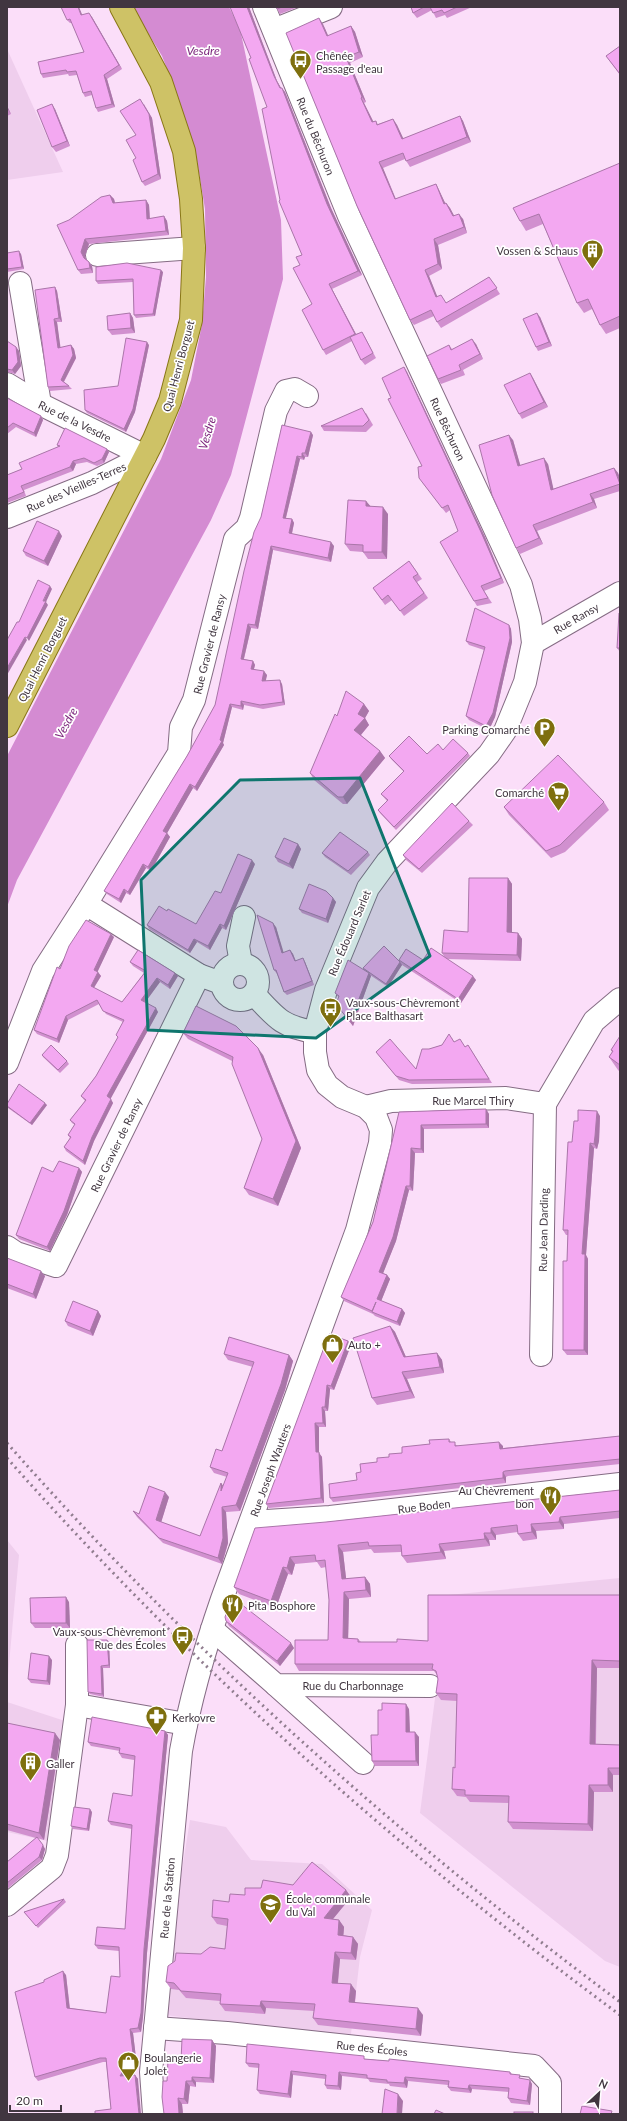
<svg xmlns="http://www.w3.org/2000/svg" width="627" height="2121" font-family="Lato,sans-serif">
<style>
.built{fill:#efceed}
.water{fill:#d48bd2}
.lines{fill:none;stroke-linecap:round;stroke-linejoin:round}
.minor-casing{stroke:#856c84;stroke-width:24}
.major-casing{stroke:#887616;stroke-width:24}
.minor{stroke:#fff;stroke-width:22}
.major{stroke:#cec266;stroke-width:22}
.rail{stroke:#907d8f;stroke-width:3;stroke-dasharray:2 4;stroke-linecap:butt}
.wall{fill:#d190cf}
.shaded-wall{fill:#aa76a9}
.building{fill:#f3a8f1;stroke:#aa76a9}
.marked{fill:#0f766e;fill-opacity:0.2;stroke:#0f766e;stroke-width:3;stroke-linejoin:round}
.labels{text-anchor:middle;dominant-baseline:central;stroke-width:3.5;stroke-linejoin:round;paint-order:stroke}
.poi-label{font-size:11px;fill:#413640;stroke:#fff;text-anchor:start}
.street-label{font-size:11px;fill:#413640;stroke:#fff}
.water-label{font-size:12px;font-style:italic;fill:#7d277d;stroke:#fff}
</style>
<rect width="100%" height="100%" fill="#fbdef9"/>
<g class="built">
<polygon points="7,49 63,172 7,180"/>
<polygon points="7,1540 19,1555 7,1686"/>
<polygon points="620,1578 620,1967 605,1961 420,1813 437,1683 437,1633 428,1597"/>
<polygon points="7,1702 65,1721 52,1842 7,1832"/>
<polygon points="190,1820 226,1827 251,1860 322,1864 372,1910 360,1957 351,2034 298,2031 165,2015 171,1938"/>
</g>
<polygon class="water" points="132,7 229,7 240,29 281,220 283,279 231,475 211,520 17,880 7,907 7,756 161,459 191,380 202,324 206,277 205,209 195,149 177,94 162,56"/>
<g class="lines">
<defs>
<g id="minor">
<polyline points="274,30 331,7"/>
<polyline points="97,255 194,248"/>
<polyline points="20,283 40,404"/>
<polyline points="7,384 40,404 145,456"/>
<polyline points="7,517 92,483 145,456"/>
<polyline points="533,643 620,593"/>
<polyline points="86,904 199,975 221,983"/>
<polyline points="241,963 238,946 244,917"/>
<circle cx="240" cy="982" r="18"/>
<path d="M254,994c22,24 28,33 61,38"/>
<polyline points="7,1063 43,971 86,904 179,753 181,727 194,700 235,539 247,528 251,518 276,411 286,391 295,389 307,396"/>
<polyline points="366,1107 391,1101 506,1098 545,1104 594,1021 620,999"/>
<polyline points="7,1247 16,1253 56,1266 199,975"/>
<polyline points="541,1355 545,1104"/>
<polyline points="251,1522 330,1517 620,1484"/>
<polyline points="212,1629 276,1685 430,1686"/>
<polyline points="276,1685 363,1763"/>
<polyline points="77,1705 186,1724"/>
<polyline points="7,1905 52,1868 57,1855 77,1705 77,1645"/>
<polyline points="155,2028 227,2033 534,2066 550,2083 550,2114"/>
<path d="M154,2114l-3,-42 30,-321c9,-51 24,-103 41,-152l135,-369 23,-87 1,-13 -5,-13 -10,-10 -24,-10 -15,-12 -9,-15 -3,-18v-20l11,-42 42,-102 19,-26 102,-108 16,-23 20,-49 8,-39 -3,-24 -9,-34 -172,-369 -85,-209"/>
</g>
<polyline id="major" points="7,726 154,439 170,401 191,320 194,248 191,199 184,151 161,82 121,7"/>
</defs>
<use href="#minor" class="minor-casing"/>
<use href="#major" class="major-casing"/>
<use href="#minor" class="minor"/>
<use href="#major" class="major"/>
<g class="rail">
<path d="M7,1443c183,208 391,394 613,559"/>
<path d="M7,1458c183,207 391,393 613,557"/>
</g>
</g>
<g class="wall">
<polygon points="230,7 249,7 277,81 281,88 285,92 331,208 362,275 332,289 356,334 362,332 365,337 376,358 365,365 361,360 352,341 326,355 323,350 312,304 300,265 302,255 280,200 267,107 251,58"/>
<polygon points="276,7 298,7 280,14"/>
<polygon points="411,7 472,7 447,18 445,15 436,18 432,10 417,18 413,13"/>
<polygon points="82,15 92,17 122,69 107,79 115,107 98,112 96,108 92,95 85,97 83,93 77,75 69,76 68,74 43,78 41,74 84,52 72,23 70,23 67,20"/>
<polygon points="323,24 328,36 351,26 355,32 363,57 350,63 366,102 364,103 373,121 378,124 393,119 397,125 403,139 460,116 463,121 471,142 410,167 405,159 383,168 396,199 436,184 439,190 445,203 446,203 450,208 454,216 463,219 467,233 438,245 442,269 429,276 437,297 446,303 489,277 500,294 441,328 437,322 434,316 414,325 410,320"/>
<polygon points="620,46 620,75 606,56"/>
<polygon points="144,104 152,118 161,179 145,186 142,182 136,158"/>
<polygon points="7,106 11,114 7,116"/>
<polygon points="55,109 70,146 56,152 52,147"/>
<polygon points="620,163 620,328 606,334 600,325 592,309 584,313 577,303 543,224 526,231 520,221"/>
<polygon points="110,195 114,199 115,203 146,200 149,205 150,219 164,216 167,221 169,235 89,244 85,256 86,259 89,262 92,266 93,273 81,274 78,270 69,220"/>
<polygon points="7,253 21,254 24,269 7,272"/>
<polygon points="163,272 155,316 136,318 134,315 133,282 98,284 96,281"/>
<polygon points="55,287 57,291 62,322 57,322 60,348 71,345 74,349 76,358 64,382 69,386 72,389 50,391 48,387"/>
<polygon points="130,313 133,318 135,333 112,335 108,330"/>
<polygon points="540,317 552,346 538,351 536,347"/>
<polygon points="7,341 16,347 19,351 21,366 15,374 7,372"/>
<polygon points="476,344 483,359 463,370 465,375 441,384 438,379 449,345 452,349"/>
<polygon points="149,345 135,412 126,432 87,413 85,410 118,386"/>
<polygon points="404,367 407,372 485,537 504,583 484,591 492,603 477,606 474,601 458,531 450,510 446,513 422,482 422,466 391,398"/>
<polygon points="530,373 533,378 548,407 522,419 519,414"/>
<polygon points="7,398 41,416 43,420 36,437 16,427 7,434"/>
<polygon points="366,413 373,425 366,432 324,431 321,426"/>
<polygon points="282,425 313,435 308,457 305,457 304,460 300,459 286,518 292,519 294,523 292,534 334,546 331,562 273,550 258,629 251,628 244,659 253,661 255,665 254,669 267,675 265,681 282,684 285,705 263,709 244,705 243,710 232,707 223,743 224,745 197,791 193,788 167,833 170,837 151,871 146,868 130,895 126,893 121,903 107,894 104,891 187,756 215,705 261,517"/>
<polygon points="513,440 520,465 548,464 553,489 614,468 618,473 620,478 620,491 594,499 597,508 537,531 543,544 520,554 516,548"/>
<polygon points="57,445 107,449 109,452 104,463 97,466 87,462 76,464 73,471 24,490 26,496 7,503 7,475 22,469 58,447"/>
<polygon points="366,501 370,506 388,514 387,559 368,559 363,552 350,551 345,544"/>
<polygon points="62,536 48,566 26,556 23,551"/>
<polygon points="409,561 422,579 417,582 428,598 404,616 392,600 385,605 373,588"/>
<polygon points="620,613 620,652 617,648"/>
<polygon points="509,625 511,629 512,642 495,717 489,730 469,720 466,716 484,650 469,645 466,641"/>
<polygon points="364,704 369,711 365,718 369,725 361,735 380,751 385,758 347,804 343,804 314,780 310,773 337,716"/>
<polygon points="443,750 468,753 470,756 396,830 380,813 378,810 387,801 381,794 404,772 391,759 389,756 427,754"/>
<polygon points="604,802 609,810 565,852 551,858 509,815 504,807"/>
<polygon points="469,821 473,825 422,873 406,860 403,855"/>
<polygon points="298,844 301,849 293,869 278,862 275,857"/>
<polygon points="368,852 370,855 351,875 325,857 322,853"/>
<polygon points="255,864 226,930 222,928 210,950 197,942 190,953 149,929 147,925 167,911 196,924 221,893"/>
<polygon points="508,878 512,884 512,933 518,933 522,939 521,961 447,959 476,980 461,1003 402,965 388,987 370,975 371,976 353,1026 336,1004 339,998 335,993 363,969 400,962 399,960 423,960 445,958 442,953 468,932"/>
<polygon points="333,898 336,902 328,923 302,913 299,909"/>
<polygon points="276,927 283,953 290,950 293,954 296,961 305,962 314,985 287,995 284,992 277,974 274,970"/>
<polygon points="114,937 97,972 101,976 94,988 122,1002 144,973 133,966 130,962 178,976 170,989 160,982 145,1002 158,1012 110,1099 113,1103 94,1141 85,1165 66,1151 64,1147 70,1138 68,1135 75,1125 72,1123 70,1120 85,1101 81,1096 96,1076 118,1037 123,1022 106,1014 99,1004 68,1020 59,1043 37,1034 34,1030 60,969"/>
<polygon points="183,1033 263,1055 301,1148 278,1206 249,1195 244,1188 262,1139 232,1061 188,1039"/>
<polygon points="620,1036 620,1072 618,1070 609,1057 612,1052 611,1050"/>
<polygon points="452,1038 454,1042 465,1047 468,1045 492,1083 412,1084 399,1080 376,1052 416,1069 429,1049 442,1045"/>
<polygon points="42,1055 67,1061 69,1064 60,1073 43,1057"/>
<polygon points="7,1104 47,1105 32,1125 8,1108 7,1106"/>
<polygon points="486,1109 489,1114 489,1128 424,1129 424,1153 415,1153 413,1191 409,1190 396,1241 383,1273 387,1275 390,1279 381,1301 402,1309 405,1313 400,1326 375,1316 373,1314 344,1301 341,1297 373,1222 399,1112"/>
<polygon points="600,1116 599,1141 597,1149 594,1148 586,1255 588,1259 588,1355 567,1355 563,1350 568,1235 566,1235 563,1230 572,1142 578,1121"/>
<polygon points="79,1168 82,1172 67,1215 50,1251 19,1239 16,1235 53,1172"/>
<polygon points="7,1258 45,1276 36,1299 7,1288"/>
<polygon points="98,1311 101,1316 93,1336 68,1326 65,1321"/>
<polygon points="390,1326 395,1332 406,1357 437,1353 442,1360 444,1373 407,1379 415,1398 377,1405 372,1398"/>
<polygon points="348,1341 351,1345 334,1390 330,1389 328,1411 325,1411 326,1427 319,1427 319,1453 322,1457 324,1503 269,1508 266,1504"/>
<polygon points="224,1354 289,1355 293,1361 285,1390 240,1511 226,1512 228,1543 222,1564 163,1543 137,1517 133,1511 139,1514 169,1497 161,1522 200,1536 223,1486 227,1477 214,1473 210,1467 222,1451 253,1367 228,1360"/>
<polygon points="620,1436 620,1464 508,1476 506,1477 506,1483 333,1502 330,1498 357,1480 361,1472 377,1462 389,1457 430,1444 449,1439 451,1442 458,1446 503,1446 503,1448"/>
<polygon points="620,1490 620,1518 564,1524 564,1529 536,1531 537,1539 523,1541 518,1534 518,1532 496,1535 496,1540 489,1540 490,1546 444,1551 446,1559 407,1563 402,1556 401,1552 374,1553 371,1549 343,1552 346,1579 365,1577 370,1584 371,1597 349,1599 348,1638 358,1639 361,1642 397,1642 428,1641 620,1595 620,1668 597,1668 596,1744 620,1745 620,1775 613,1775 613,1792 594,1792 593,1831 513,1829 508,1822 509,1803 470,1802 466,1797 457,1796 452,1789 455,1768 457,1701 441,1700 436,1693 438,1679 437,1675 434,1671 299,1671 295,1664 328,1640 329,1600 326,1567 321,1568 317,1562 295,1564 292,1575 288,1574 276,1608 239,1594 234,1587 326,1522"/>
<polygon points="69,1602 70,1628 35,1628 31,1623"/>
<polygon points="226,1621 294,1648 280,1666 229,1626"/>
<polygon points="107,1640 109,1642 110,1668 103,1668 104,1697 90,1694 88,1692"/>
<polygon points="52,1660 50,1685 31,1683 28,1679"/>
<polygon points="409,1709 410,1732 419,1737 419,1766 375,1766 372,1761 378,1735"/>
<polygon points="7,1723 60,1740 44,1840 37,1838 45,1849 42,1860 7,1889 7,1862 36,1838 7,1830"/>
<polygon points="165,1731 168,1735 147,1953 143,2017 141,2032 133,2033 136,2058 125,2076 135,2075 138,2079 111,2109 106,2062 103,2062 38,2081 35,2077 66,1975 70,2008 106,2013 120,1977 119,1951 98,1949 95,1945 125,1929 132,1829 111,1825 108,1821 132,1796 134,1760 122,1758 119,1753 120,1751 91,1746 88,1742"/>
<polygon points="92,1812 89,1831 73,1829 71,1826"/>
<polygon points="293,1885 346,1890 351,1897 333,1919 339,1920 344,1927 343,1935 353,1937 358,1944 356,1960 340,1959 338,1983 356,1991 355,2003 423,2015 421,2036 318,2025 313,2018 314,2011 266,2008 265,2014 225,2011 220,2004 220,2001 186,1998 179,1990 171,1989 166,1982 201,1954 225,1949 227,1926 217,1924 212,1917 229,1902 261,1888"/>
<polygon points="64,1899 66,1902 38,1928 24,1912"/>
<polygon points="212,2040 216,2046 214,2083 196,2082 196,2087 190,2086 188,2104 182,2104 183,2114 167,2081 181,2061"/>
<polygon points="366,2059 510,2072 512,2074 532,2084 530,2105 511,2103 508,2098 509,2092 472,2089 471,2093 451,2091 448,2087 448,2085 408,2081 407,2088 390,2086 389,2084 370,2082 368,2079 342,2076 341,2090 327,2089 325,2085 325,2079 293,2075 291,2098 260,2094 257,2090 259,2068 249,2067 246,2063"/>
</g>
<g class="shaded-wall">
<polygon points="78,7 79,7 84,19 81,15"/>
<polygon points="247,7 249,7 277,81 284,93 280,88 274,76"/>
<polygon points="89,13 92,17 122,69 119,65"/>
<polygon points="319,18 323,24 331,42 327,36"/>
<polygon points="351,26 355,32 363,57 359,52"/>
<polygon points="346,57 350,63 366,102 362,97"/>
<polygon points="104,75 107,79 115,107 112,104"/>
<polygon points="282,88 285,92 331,208 362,275 358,271 327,204"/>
<polygon points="361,98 364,103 376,127 372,122"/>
<polygon points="140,99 152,118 161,179 158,174"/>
<polygon points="52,104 55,109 70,146 67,141"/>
<polygon points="7,106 11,114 7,108"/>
<polygon points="460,116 463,121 471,142 467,137"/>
<polygon points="393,119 397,125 406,144 402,139"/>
<polygon points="379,162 383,168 398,205 395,199"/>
<polygon points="436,184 439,190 448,209 444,204"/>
<polygon points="110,195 114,199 116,207 113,203"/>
<polygon points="146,200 149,205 150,224 147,219"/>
<polygon points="446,203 450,208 457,221 453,216"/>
<polygon points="459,214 463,219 467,233 464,227"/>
<polygon points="164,216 167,221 169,235 166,231"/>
<polygon points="85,239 89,244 85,256 87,262 84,258 81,252"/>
<polygon points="434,239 438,245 442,269 438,264"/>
<polygon points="19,251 21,254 24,269 22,267"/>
<polygon points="89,262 92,266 93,273 90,268"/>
<polygon points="161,270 163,272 155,316 153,314"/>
<polygon points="425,270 429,276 440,303 436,297"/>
<polygon points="329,284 332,289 358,338 355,334"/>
<polygon points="55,287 57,291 62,322 59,318"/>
<polygon points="130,313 133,318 135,333 131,328"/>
<polygon points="537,313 540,317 552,346 549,342"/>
<polygon points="54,319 57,322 61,351 58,348"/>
<polygon points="472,339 476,344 483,359 480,354"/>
<polygon points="147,342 149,345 135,412 126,432 124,429"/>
<polygon points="71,345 74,349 76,358 63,383 61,380"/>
<polygon points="16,347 19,351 21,366 15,374 12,370"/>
<polygon points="404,367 407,372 485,537 504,583 501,578"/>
<polygon points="530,373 533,378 548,407 544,402"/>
<polygon points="41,416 43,420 36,437 34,433"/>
<polygon points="311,432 313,435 308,457 305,453"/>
<polygon points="509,435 513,440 522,471 518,466"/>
<polygon points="107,449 109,452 104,463 102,459"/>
<polygon points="302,453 305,457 304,460 302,457"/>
<polygon points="297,456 300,459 285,521 283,518"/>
<polygon points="544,458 548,464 555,496 551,490"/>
<polygon points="73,461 76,464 73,471 70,467"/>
<polygon points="614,468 618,473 620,478 620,483"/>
<polygon points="590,494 594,499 597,508 593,502"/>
<polygon points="366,501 372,508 366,506"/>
<polygon points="383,507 388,514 387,559 382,552"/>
<polygon points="292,519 294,523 291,537 289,533"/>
<polygon points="533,525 537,531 543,544 539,538"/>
<polygon points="59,531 62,536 48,566 44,561"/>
<polygon points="331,542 334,546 331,562 328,558"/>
<polygon points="271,546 273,550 258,629 255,625"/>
<polygon points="50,586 52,589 46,602 48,605 29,641 27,638"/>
<polygon points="248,624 251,628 243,662 241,659"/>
<polygon points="509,625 511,629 512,642 495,717 489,730 486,726"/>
<polygon points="25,637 27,640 7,675 7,668"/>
<polygon points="253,661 255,665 253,672 251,669"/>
<polygon points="264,671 267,675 265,685 262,681"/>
<polygon points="280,680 282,684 285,705 283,702"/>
<polygon points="241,701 244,705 243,710 241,706"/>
<polygon points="230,704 232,707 223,743 224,745 197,791 195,787 220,740"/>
<polygon points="364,704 369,711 365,718 369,725 359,737 354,730 358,714"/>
<polygon points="380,751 385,758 347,804 343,797"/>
<polygon points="190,784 193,788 166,835 163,831"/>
<polygon points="167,833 170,837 151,871 148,867"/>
<polygon points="298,844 301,849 293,869 289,864"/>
<polygon points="252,860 255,864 226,930 224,926"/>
<polygon points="143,864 146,868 130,895 128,892"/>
<polygon points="508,878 512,884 512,938 507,932"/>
<polygon points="124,889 126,893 121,903 119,899"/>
<polygon points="333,898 336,902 328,923 326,919"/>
<polygon points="273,923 276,927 285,957 282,953"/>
<polygon points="220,924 222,928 210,950 208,946"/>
<polygon points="518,933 522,939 521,961 517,955"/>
<polygon points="111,934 114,937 97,973 94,970"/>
<polygon points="194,939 197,942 190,953 188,950"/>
<polygon points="290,950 293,954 297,965 295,961"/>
<polygon points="303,958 305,962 314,985 312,981"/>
<polygon points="400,962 402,965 388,987 386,984"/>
<polygon points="98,972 101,976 93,989 91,986"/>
<polygon points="175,973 178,976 170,989 168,985"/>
<polygon points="369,973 371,976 353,1026 350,1022"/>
<polygon points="473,976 476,980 461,1003 458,999"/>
<polygon points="157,978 160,982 144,1004 141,1000"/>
<polygon points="156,1008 158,1012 110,1100 107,1096"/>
<polygon points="66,1016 68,1020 59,1043 57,1039"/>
<polygon points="258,1048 263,1055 301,1148 278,1206 273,1199"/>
<polygon points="111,1099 113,1103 94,1141 85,1165 83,1161 92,1137"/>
<polygon points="45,1103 47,1105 32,1125 30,1123"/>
<polygon points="486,1109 489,1114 489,1128 486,1124"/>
<polygon points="597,1111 600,1116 599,1141 597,1149 594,1144"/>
<polygon points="421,1125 424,1129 424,1153 421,1149"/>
<polygon points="590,1143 594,1148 586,1255 588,1259 588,1355 584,1350 582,1254"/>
<polygon points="411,1148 415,1153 413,1191 410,1186"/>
<polygon points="79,1168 82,1172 67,1215 50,1251 47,1247"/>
<polygon points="406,1186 409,1190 396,1241 382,1276 379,1272"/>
<polygon points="41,1271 45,1276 36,1299 33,1294"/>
<polygon points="387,1275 390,1279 380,1304 377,1299"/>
<polygon points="402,1309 405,1313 400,1326 397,1322"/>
<polygon points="98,1311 101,1316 93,1336 90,1331"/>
<polygon points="390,1326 395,1332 409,1364 404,1357"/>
<polygon points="348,1341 351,1345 334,1390 331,1386"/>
<polygon points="437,1353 442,1360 444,1373 440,1367"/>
<polygon points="289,1355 293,1361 285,1390 240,1511 236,1505"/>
<polygon points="402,1372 407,1379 415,1398 410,1391"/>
<polygon points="327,1385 330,1389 328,1411 325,1407"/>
<polygon points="322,1407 325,1411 326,1427 323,1423"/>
<polygon points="315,1423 319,1427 319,1453 322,1457 324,1503 321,1498 316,1452"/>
<polygon points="499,1442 503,1446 503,1453 500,1449"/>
<polygon points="503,1472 506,1477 506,1483 503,1478"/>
<polygon points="221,1483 225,1488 221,1491"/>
<polygon points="165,1492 169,1497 160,1526 156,1520"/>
<polygon points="222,1507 226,1512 228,1543 222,1564 218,1558"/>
<polygon points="560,1517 564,1524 564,1529 559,1522"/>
<polygon points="531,1524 536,1531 537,1539 532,1532"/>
<polygon points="491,1528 496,1535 496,1540 491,1533"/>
<polygon points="484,1533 489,1540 490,1546 485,1539"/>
<polygon points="439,1544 444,1551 446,1559 441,1552"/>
<polygon points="338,1545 343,1552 347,1586 342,1579"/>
<polygon points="290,1557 295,1564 292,1575 287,1568"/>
<polygon points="283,1567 288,1574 276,1608 271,1601"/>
<polygon points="365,1577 370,1584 371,1597 366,1590"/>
<polygon points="344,1592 349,1599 348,1645 343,1638"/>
<polygon points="66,1597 69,1602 70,1628 66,1623"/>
<polygon points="107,1640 109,1642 110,1668 109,1665"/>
<polygon points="291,1643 294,1648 280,1666 277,1661"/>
<polygon points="49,1656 52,1660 50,1685 47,1681"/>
<polygon points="592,1660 597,1668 595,1751 590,1744"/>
<polygon points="101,1666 103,1668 104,1697 102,1694"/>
<polygon points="406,1704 409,1709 410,1737 406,1732"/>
<polygon points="165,1731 168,1735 147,1953 143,2017 141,2032 138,2028 144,1949"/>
<polygon points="415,1732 419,1737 419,1766 416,1761"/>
<polygon points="55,1733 60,1740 44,1840 39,1833"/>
<polygon points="608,1768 613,1775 613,1792 608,1785"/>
<polygon points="589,1785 594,1792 593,1831 588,1824"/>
<polygon points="90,1809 92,1812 89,1831 87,1829"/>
<polygon points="43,1845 45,1849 42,1860 39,1857"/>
<polygon points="346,1890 351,1897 328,1925 324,1918"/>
<polygon points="339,1920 344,1927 343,1942 338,1935"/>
<polygon points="353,1937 358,1944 356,1960 351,1953"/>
<polygon points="335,1952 340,1959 337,1990 332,1983"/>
<polygon points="63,1971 66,1975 70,2012 67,2008"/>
<polygon points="351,1984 356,1991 354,2009 349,2002"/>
<polygon points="261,2001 266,2008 265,2014 260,2006"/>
<polygon points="418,2008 423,2015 421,2036 416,2029"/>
<polygon points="130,2029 133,2033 136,2058 123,2081 120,2076"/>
<polygon points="212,2040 216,2046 214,2083 210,2078"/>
<polygon points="291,2071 293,2075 291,2098 288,2094"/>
<polygon points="339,2072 342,2076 341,2090 338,2086"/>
<polygon points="135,2075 138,2079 141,2114 139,2114"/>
<polygon points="192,2077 196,2082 196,2087 192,2081"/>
<polygon points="405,2077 408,2081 407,2088 404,2083"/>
<polygon points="530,2080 532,2084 530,2105 527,2101"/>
<polygon points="186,2081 190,2086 188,2104 184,2099"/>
<polygon points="469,2085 472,2089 471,2093 468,2089"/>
<polygon points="398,2094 403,2101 402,2114 397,2114"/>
<polygon points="178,2098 182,2104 183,2114 179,2114"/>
</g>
<g class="building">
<polygon points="61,7 78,7 81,15 89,13 119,65 104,75 112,104 96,108 91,91 83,93 76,71 67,72 66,70 41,74 38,62 84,52 70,19 67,20"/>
<polygon points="230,7 247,7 274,76 280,88 282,88 327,204 358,271 329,284 355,334 323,350 302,310 312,304 293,268 300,265 296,257 302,255 279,201 280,200 262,109 267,107 249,59 251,58"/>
<polygon points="276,7 282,7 277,9"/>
<polygon points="411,7 424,7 413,13"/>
<polygon points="430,7 457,7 444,13 442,10 433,13"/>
<polygon points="319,18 327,36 351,26 359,52 346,57 362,97 361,98 372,122 376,121 377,125 393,119 402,139 460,116 467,137 406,161 403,153 379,162 395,199 436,184 444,204 446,203 453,216 459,214 464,227 434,239 438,264 425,270 436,297 441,295 446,303 489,277 497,288 437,322 431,310 410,320 357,206 286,33"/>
<polygon points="620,46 620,74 606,56"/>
<polygon points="140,99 149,114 158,174 142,182 133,160 136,158 126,140 136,135 120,111"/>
<polygon points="52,104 67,141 52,147 37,110"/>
<polygon points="620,163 620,316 600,325 588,299 577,303 539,214 520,221 513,208"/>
<polygon points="110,195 113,203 146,200 147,219 164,216 166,231 85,239 81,252 84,258 89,262 90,268 78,270 57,225 69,220 101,197"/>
<polygon points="19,251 22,267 7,269 7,253"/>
<polygon points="127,263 161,270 153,314 134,315 133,279 96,281 96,267"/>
<polygon points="55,287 59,318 54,319 58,348 71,345 73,355 61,380 69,386 48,387 35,290"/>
<polygon points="130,313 131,328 108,330 107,316"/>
<polygon points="537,313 549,342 536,347 523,319"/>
<polygon points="362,332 373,353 361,360 350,337"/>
<polygon points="126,338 147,342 133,409 124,429 85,410 84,390 118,386"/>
<polygon points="472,339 480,354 459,365 461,370 438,379 427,356 449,345 451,350"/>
<polygon points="7,341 16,347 18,362 12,370 7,369"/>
<polygon points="404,367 481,532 501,578 481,586 488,598 474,601 440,542 458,531 448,505 442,508 419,478 418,467 422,466 388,399 391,398 382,378"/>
<polygon points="530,373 544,402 519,414 504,385"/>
<polygon points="7,398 41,416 34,433 13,423 7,428"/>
<polygon points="362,408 369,420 363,426 321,426"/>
<polygon points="282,425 311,432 305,453 302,453 302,457 297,456 283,518 292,519 289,533 331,542 328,558 271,546 255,625 248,624 241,659 253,661 251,669 264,671 262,681 280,680 283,702 260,705 241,701 241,706 230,704 220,740 222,741 195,787 190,784 163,831 167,833 148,867 143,864 128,892 124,889 119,899 104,891 187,756 215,705 244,571 254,532 261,517"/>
<polygon points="65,428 107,449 102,459 94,463 84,458 73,461 70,467 21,486 24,492 7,499 7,475 22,469 19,463 60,446 57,445"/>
<polygon points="509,435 518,466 544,458 551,490 614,468 620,484 590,494 593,502 533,525 539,538 516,548 492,495 479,445"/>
<polygon points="348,500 366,501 366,506 383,507 382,552 363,552 363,545 345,544"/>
<polygon points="37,521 59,531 44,561 23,551"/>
<polygon points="409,561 418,574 413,577 424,593 400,611 388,595 382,600 373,588"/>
<polygon points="38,580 50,586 43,601 46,601 27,638 25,637 7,668 7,640 17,622 19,622"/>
<polygon points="475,608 509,625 510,638 493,713 486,726 466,716 485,647 466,641"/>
<polygon points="619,613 620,613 620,648 617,648"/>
<polygon points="346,691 364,704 358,714 365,718 354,730 380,751 343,797 338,797 310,773 335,714 337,716"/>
<polygon points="409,736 427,754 438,744 443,750 453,739 468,753 394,827 378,810 388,800 381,794 404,771 389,756"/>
<polygon points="558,755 604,802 560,845 546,851 504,807"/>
<polygon points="452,803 469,821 419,869 403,855"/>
<polygon points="340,832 368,852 348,871 322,853"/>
<polygon points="284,838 298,844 289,864 275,857"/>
<polygon points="238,854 252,860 224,926 220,924 208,946 194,939 188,950 147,925 159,906 167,911 168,909 196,924 215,891 221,893"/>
<polygon points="469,878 508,878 507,932 518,933 517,955 442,953 444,930 468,932"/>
<polygon points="309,884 326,891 333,898 326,919 299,909"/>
<polygon points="257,915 273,923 282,953 290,950 295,961 303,958 312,981 284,992 276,970 274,970"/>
<polygon points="86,920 111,934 94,970 98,972 91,986 122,1002 146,971 130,962 138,950 175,973 168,985 157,978 141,1000 156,1008 107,1096 111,1099 92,1137 83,1161 64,1147 71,1137 68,1135 75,1124 70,1120 86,1100 81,1096 96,1076 118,1037 116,1035 124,1020 103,1011 97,1000 66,1016 57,1039 34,1030 57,967 60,969 69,946"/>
<polygon points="384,946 400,962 386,984 363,968"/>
<polygon points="431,948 473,976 458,999 399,960 406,949 423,960"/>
<polygon points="348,960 369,973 350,1022 336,1004 339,996 335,993"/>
<polygon points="196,1006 236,1026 258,1048 272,1082 296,1141 273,1199 244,1188 262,1139 232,1064 233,1057 183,1033"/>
<polygon points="449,1034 454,1042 460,1039 465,1047 468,1045 489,1079 409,1080 396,1076 376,1052 390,1039 416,1069 422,1049 429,1049 442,1045"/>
<polygon points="620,1036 620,1065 609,1057 613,1051 611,1050"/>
<polygon points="51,1045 67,1061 58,1070 42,1055"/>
<polygon points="19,1084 45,1103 30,1123 7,1106 7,1104"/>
<polygon points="486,1109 486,1124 421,1125 421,1149 411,1148 410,1186 406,1186 393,1237 379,1272 387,1275 377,1299 402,1309 397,1322 372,1312 376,1302 372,1311 341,1297 373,1222 399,1112"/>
<polygon points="578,1110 597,1111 595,1136 594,1144 590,1143 582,1254 585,1254 584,1350 563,1350 563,1261 567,1261 568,1230 563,1230 568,1142 572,1142 574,1121 578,1121"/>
<polygon points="59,1161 79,1168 64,1211 47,1247 16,1235 42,1167 53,1172"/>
<polygon points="7,1258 41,1271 33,1294 7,1284"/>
<polygon points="73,1301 98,1311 90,1331 65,1321"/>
<polygon points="390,1326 404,1357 437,1353 440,1367 402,1372 410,1391 372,1398 353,1338"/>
<polygon points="329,1334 348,1341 331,1386 327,1385 325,1407 322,1407 323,1423 315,1423 316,1452 319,1452 321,1498 266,1504"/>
<polygon points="229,1337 289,1355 281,1384 236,1505 222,1507 223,1538 218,1558 159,1538 133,1511 139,1514 149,1486 165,1492 156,1520 200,1536 221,1483 221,1491 228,1473 210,1467 216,1449 222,1451 254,1362 224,1354"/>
<polygon points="620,1436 620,1459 505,1471 503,1472 503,1478 330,1498 329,1484 357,1480 356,1473 361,1472 360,1464 377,1462 377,1458 389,1457 389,1454 402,1453 402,1447 430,1444 429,1440 449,1439 449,1442 455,1442 455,1446 499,1442 500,1449"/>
<polygon points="620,1490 620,1511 560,1517 559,1522 531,1524 532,1532 518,1534 517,1525 491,1528 491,1533 484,1533 485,1539 439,1544 441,1552 402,1556 401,1545 369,1546 368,1542 338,1545 342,1579 365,1577 366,1590 344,1592 343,1638 358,1639 358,1642 397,1642 397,1639 428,1641 428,1595 620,1595 620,1661 592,1660 590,1744 620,1745 620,1768 608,1768 608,1785 589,1785 588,1824 508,1822 509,1796 465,1795 465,1790 452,1789 453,1767 455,1768 457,1694 436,1693 438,1679 436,1671 432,1669 433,1664 295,1664 295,1640 328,1640 329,1600 325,1560 316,1561 315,1555 290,1557 287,1568 283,1567 271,1601 234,1587 255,1528 326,1522"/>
<polygon points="66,1597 66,1623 31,1623 30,1598"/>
<polygon points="232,1597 291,1643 277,1661 226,1621 225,1617"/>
<polygon points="87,1640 107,1640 109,1665 101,1666 102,1694 88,1692"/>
<polygon points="31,1653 49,1656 47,1681 28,1679"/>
<polygon points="382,1703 406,1704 406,1732 415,1732 416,1761 372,1761 371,1735 378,1735 378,1710 382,1710"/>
<polygon points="92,1717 165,1731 144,1949 141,2013 138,2028 130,2029 133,2053 120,2076 135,2075 139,2114 95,2114 95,2111 111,2109 106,2058 100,2058 35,2077 15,1992 44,1982 44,1980 63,1971 67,2008 106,2013 111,1976 120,1977 119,1947 95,1945 97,1927 125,1929 132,1825 108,1821 113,1793 132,1796 135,1756 119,1753 120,1748 88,1742"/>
<polygon points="7,1723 55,1733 39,1833 7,1824"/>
<polygon points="74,1807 90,1809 87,1829 71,1826"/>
<polygon points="37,1837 43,1845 39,1857 7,1883 7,1862"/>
<polygon points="312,1862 346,1890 324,1918 339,1920 338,1935 353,1937 351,1953 335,1952 332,1983 351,1984 349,2002 418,2008 416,2029 313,2018 315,2004 261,2001 260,2006 220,2004 221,1994 181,1991 174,1983 166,1982 168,1966 175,1961 176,1953 201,1954 210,1947 225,1949 228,1919 212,1917 213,1900 229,1902 230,1894 245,1895 245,1888 261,1888 263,1880 293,1885"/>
<polygon points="64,1899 36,1926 24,1912"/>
<polygon points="182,2039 212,2040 210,2078 192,2077 192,2081 186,2081 184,2099 178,2098 179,2114 164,2114 162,2097 163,2081 167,2081 168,2060 181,2061"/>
<polygon points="247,2044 364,2056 364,2059 389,2061 389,2059 510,2072 510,2074 520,2075 519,2078 530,2080 527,2101 508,2098 509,2088 469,2085 468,2089 448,2087 449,2081 405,2077 404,2083 387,2082 387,2080 367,2078 367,2075 339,2072 338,2086 325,2085 326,2075 291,2071 288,2094 257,2090 259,2064 246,2063"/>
<polygon points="385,2089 398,2094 397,2114 382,2114"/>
<polygon points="582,2106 612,2111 611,2114 580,2114"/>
<polygon points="436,2110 445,2114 434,2114"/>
<rect x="514" y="2112" width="19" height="2"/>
</g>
<path class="marked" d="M360,778l70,178 -114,82 -168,-8 -7,-150 99,-100z"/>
<defs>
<symbol id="bus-pin" viewBox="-11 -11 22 30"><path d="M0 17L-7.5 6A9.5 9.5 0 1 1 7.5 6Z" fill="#7e6f0e" stroke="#fff"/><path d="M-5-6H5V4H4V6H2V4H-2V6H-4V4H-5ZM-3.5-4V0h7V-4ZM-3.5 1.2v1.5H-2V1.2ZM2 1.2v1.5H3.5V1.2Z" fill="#fff"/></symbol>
<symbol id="building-pin" viewBox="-11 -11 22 30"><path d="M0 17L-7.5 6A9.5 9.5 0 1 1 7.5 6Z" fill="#7e6f0e" stroke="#fff"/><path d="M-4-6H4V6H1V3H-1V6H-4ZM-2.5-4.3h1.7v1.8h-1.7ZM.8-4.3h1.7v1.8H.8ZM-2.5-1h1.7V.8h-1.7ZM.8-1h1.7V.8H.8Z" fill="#fff"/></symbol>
<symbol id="parking-pin" viewBox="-11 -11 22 30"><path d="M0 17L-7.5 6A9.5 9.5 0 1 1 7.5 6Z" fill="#7e6f0e" stroke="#fff"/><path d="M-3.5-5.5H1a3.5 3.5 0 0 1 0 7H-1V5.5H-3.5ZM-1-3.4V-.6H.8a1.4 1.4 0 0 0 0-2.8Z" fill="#fff"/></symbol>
<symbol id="supermarket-pin" viewBox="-11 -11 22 30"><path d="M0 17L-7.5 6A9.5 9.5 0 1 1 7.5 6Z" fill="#7e6f0e" stroke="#fff"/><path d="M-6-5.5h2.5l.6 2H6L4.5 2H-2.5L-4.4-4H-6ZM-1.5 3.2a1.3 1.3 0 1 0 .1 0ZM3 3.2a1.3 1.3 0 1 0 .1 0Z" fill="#fff"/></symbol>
<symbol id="shop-pin" viewBox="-11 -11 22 30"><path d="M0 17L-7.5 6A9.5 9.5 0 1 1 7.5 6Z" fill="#7e6f0e" stroke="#fff"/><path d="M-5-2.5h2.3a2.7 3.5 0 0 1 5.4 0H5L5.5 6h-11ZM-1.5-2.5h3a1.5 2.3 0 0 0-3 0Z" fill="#fff"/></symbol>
<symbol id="restaurant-pin" viewBox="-11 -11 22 30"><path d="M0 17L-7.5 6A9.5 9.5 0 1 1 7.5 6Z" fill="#7e6f0e" stroke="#fff"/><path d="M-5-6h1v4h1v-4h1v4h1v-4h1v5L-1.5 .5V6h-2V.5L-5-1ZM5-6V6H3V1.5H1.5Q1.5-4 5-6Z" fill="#fff"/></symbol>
<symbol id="pharmacy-pin" viewBox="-11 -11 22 30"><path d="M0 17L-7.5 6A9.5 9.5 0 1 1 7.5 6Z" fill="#7e6f0e" stroke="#fff"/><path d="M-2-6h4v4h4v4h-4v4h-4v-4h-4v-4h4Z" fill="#fff"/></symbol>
<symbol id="school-pin" viewBox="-11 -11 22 30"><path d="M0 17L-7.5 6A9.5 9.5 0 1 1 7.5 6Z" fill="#7e6f0e" stroke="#fff"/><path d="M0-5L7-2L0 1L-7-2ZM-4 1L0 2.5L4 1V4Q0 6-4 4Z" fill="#fff"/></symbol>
</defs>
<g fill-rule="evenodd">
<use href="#bus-pin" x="288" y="48" width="25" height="34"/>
<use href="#building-pin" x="580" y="238" width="25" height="34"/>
<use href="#parking-pin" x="532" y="716" width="25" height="34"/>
<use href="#supermarket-pin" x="546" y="780" width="25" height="34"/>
<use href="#bus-pin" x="318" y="996" width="25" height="34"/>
<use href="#shop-pin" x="320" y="1332" width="25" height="34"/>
<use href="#restaurant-pin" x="538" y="1484" width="25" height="34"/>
<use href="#restaurant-pin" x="220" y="1592" width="25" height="34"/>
<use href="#bus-pin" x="170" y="1624" width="25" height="34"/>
<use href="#pharmacy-pin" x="144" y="1704" width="25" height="34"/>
<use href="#building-pin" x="18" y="1750" width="25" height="34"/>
<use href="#school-pin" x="258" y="1892" width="25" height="34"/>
<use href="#shop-pin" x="116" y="2050" width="25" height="34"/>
</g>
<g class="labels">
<g class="poi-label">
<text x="316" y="55">Chênée<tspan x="316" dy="13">Passage d'eau</tspan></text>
<text x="578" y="250" text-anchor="end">Vossen &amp; Schaus</text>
<text x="530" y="729" text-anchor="end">Parking Comarché</text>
<text x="544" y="792" text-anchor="end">Comarché</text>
<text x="346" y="1002">Vaux-sous-Chèvremont<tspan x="346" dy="13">Place Balthasart</tspan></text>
<text x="348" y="1344">Auto +</text>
<text x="534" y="1490" text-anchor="end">Au Chèvrement<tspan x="534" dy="13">bon</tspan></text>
<text x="248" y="1605">Pita Bosphore</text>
<text x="166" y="1631" text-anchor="end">Vaux-sous-Chèvremont<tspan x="166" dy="13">Rue des Écoles</tspan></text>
<text x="172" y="1717">Kerkovre</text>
<text x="46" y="1763">Galler</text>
<text x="286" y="1898">École communale<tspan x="286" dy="13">du Val</tspan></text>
<text x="144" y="2057">Boulangerie<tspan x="144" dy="13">Jolet</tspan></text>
</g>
<g class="street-label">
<text transform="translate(316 136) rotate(68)">Rue du Bêchuron</text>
<text transform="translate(178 366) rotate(-75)">Quai Henri Borguet</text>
<text transform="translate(75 421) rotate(26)">Rue de la Vesdre</text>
<text transform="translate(448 429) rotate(65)">Rue Bêchuron</text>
<text transform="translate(76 487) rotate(-24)">Rue des Vieilles-Terres</text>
<text transform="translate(576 618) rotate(-30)">Rue Ransy</text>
<text transform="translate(209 644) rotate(-76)">Rue Gravier de Ransy</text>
<text transform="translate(42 659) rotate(-63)">Quai Henri Borguet</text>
<text transform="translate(349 933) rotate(-67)">Rue Édouard Sarlet</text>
<text x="473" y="1100">Rue Marcel Thiry</text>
<text transform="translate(116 1145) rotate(-64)">Rue Gravier de Ransy</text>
<text transform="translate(543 1230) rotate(-89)">Rue Jean Darding</text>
<text transform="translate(270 1470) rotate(-70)">Rue Joseph Wauters</text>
<text transform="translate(424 1506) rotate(-7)">Rue Boden</text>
<text x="353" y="1685">Rue du Charbonnage</text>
<text transform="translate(167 1898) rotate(-85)">Rue de la Station</text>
<text transform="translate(372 2048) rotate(6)">Rue des Écoles</text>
</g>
<g class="water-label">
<text x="203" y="50">Vesdre</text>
<text transform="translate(207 433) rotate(-73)">Vesdre</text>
<text transform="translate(66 723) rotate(-61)">Vesdre</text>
</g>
</g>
<rect width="627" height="2121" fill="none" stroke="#413640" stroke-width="16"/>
<g transform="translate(599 2093) rotate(26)" stroke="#ffffff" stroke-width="3" paint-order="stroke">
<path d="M0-3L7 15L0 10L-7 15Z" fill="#413640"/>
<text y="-6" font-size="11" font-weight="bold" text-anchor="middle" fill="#413640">N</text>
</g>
<path d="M10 2105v6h51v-6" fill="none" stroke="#413640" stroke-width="2"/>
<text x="16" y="2105" font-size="12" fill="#413640" stroke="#ffffff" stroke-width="3" paint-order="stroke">20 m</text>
</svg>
